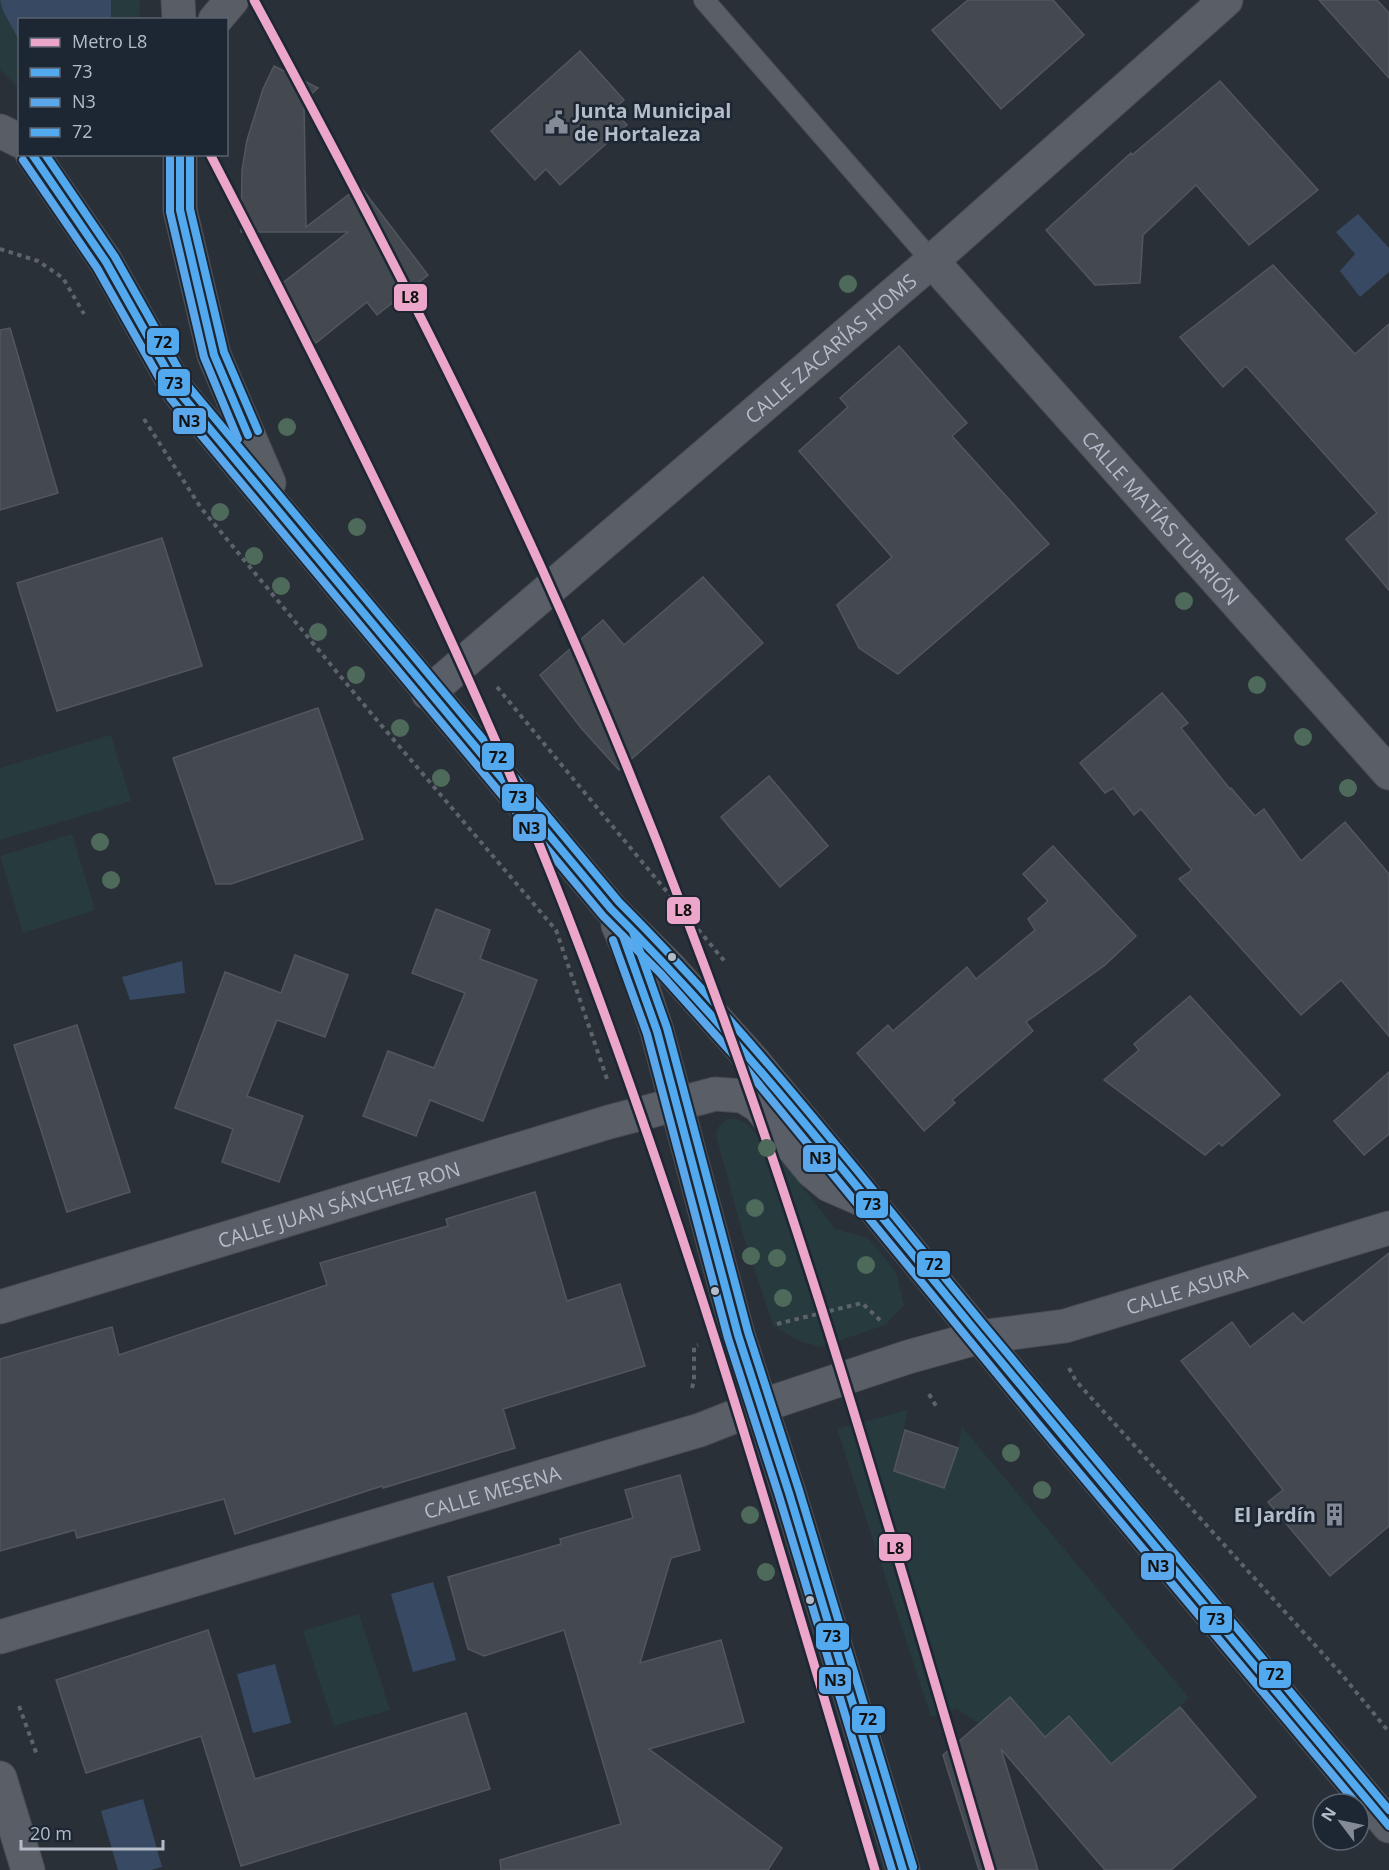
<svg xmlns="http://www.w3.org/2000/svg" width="1389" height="1870" font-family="'Open Sans',sans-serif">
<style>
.green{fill:#273a3e}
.water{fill:#384963}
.building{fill:#444950;stroke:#52575f;stroke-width:1.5}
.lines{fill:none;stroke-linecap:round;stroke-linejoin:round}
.lane-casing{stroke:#484c53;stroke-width:22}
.street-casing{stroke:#484c53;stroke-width:35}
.secondary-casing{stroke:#484c53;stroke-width:35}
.path{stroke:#5d636a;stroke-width:4;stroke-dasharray:4.5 4.5;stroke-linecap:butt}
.lane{stroke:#5a5e66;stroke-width:20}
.street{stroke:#5a5e66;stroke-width:33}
.secondary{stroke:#595d64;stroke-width:33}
.bus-1-casing{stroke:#1d2633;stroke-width:12}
.bus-2-casing{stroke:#1d2633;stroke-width:12}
.bus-3-casing{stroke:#1d2633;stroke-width:12}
.bus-1{stroke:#53a9ee;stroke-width:8}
.bus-2{stroke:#5aa8eb;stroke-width:8}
.bus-3{stroke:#53a9ee;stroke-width:8}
.metro-1-casing{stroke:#1d2633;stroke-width:14}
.metro-1{stroke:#eba6c9;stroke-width:9}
.tree{fill:#4e6a5a}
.bus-dot{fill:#b4bcc9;stroke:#1d2633;stroke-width:2}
.labels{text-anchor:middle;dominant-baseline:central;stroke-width:5;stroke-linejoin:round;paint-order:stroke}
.poi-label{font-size:20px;font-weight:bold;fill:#b4bcc9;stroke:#1d2633;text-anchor:start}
.street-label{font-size:20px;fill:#b4bcc9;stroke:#1d2633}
.line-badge{stroke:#1d2633;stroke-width:2}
.pale-badge-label{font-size:16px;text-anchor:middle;font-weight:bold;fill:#111}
</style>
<rect width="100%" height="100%" fill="#2a3038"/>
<g class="green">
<polygon points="0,0 140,0 139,20 20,20 19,88 0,69"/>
<polygon points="111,735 131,801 0,840 0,768"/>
<polygon points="72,834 95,910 23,933 0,856"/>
<polygon points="728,1119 736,1119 747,1124 790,1171 835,1229 868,1238 896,1272 904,1305 885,1325 821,1347 799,1341 773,1325 742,1231 716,1135 719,1126"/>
<polygon points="908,1410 894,1471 944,1488 958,1448 962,1427 1189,1698 1111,1764 1070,1717 1045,1737 980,1724 957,1709 931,1717 837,1429"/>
<polygon points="359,1614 390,1710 334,1726 303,1631"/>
</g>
<g class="water">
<polygon points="0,0 111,0 111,18 20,20 19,40 3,11"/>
<polygon points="1358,214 1389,248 1389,272 1360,297 1340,271 1355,254 1336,232"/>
<polygon points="182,961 185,993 130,1000 122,977"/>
<polygon points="433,1582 456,1660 413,1672 391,1594"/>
<polygon points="275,1664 291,1723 253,1733 237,1674"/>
<polygon points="143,1799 162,1867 151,1870 118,1870 101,1811"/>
</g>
<g class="building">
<polygon points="968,0 1053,0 1084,35 1001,109 932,30"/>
<polygon points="1319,0 1377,0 1389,13 1389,78"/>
<polygon points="580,51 624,100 613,110 627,125 560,185 546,169 535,180 491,131"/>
<polygon points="274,66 318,88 304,101 306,227 360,186 428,275 377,315 367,302 316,343 275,289 348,232 241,232 242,170 247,140 263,89"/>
<polygon points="1220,81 1318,190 1249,245 1196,185 1143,235 1140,283 1095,285 1046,230 1131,153 1132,155"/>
<polygon points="1273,265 1355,354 1389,324 1389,590 1346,539 1377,513 1246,366 1223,387 1180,337"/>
<polygon points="10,328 58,493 0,510 0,330"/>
<polygon points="899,346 967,423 952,436 1049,544 898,674 859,648 837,605 892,557 799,451 848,407 840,398"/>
<polygon points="162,538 202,666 57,711 17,583"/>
<polygon points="703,577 763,643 619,770 582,729 540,675 603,620 624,645"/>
<polygon points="1162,693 1188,723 1181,728 1230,789 1231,788 1255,816 1264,809 1301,861 1345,822 1389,874 1389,1036 1341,980 1301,1015 1179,879 1192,870 1141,809 1134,815 1113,788 1105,793 1080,763"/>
<polygon points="318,708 363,839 231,884 216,884 173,758"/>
<polygon points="769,776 828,846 780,887 721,817"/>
<polygon points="1053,846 1136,936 1105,965 1026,1022 1033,1031 952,1100 955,1103 924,1131 857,1053 888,1025 893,1031 967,967 976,979 1035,930 1028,919 1048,901 1023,874"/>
<polygon points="436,909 490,930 480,959 537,980 483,1121 430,1100 416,1136 363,1116 388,1051 434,1068 465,993 412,973"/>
<polygon points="295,955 348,975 325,1037 277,1020 247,1096 303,1116 279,1182 222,1162 233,1129 175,1108 225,972 281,993"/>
<polygon points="1190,996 1280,1095 1222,1146 1219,1143 1205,1155 1104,1080 1139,1050 1134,1044"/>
<polygon points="77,1025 130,1192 67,1212 14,1045"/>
<polygon points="1389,1072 1389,1134 1364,1155 1334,1121"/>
<polygon points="535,1192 567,1301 620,1284 645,1366 503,1409 515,1448 383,1488 382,1486 235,1534 224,1499 77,1538 75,1530 0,1551 0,1359 112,1327 119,1355 327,1285 320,1263 448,1226 446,1219"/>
<polygon points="1389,1253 1389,1526 1330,1576 1268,1502 1283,1490 1181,1361 1232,1322 1250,1347 1293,1313 1303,1323"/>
<polygon points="905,1430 958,1448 944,1488 894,1471"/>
<polygon points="680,1475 700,1550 671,1558 640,1663 721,1640 744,1722 649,1749 782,1848 768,1870 501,1870 500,1860 621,1824 564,1630 484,1656 468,1649 448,1577 561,1544 560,1539 633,1518 625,1490"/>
<polygon points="208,1630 255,1779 466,1713 490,1789 241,1866 201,1736 86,1773 56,1680"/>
<polygon points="1010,1697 1045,1737 1069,1716 1111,1764 1180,1707 1256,1797 1171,1870 1105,1870 1001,1749 1038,1870 979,1870 943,1755"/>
</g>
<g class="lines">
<defs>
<polyline id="lane" points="704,0 932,261"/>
<g id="street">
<path id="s1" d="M932,261l457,512"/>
<path id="s2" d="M428,693l504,-432 294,-261"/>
<path id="s3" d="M0,1307l609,-185 106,-28 28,2 16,10 53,65 17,14 39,17"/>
<path id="s4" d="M0,1637l700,-207 61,-24 147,-49 72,-20 85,-11 324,-98"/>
<polyline points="0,1778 28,1870"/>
</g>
<g id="secondary">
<polyline points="178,0 179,20"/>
<polyline points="215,20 232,0"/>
<polyline points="0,131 20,141"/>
<polyline points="32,154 106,262 179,392 611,909 668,966 755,1063 1047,1418 1389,1826"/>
<polyline points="180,154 180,210 214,355 269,483"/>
<polyline points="618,925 634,962 657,1031 738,1335 789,1493 903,1870"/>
</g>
</defs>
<use href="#lane" class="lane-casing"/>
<use href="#street" class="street-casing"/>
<use href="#secondary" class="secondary-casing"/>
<g class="path">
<polyline points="0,249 38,261 63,278 84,314"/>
<polyline points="144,419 201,508 370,712 556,930 607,1079"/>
<polyline points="497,687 726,963"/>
<polyline points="777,1324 862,1303 882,1322"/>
<polyline points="1069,1368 1076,1381 1343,1676 1389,1732"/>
<polyline points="692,1388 694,1381 694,1347 698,1345"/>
<polyline points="929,1394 936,1406"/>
<polyline points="19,1706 37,1755"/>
</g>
<use href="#lane" class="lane"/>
<use href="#street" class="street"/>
<use href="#secondary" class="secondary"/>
<defs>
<g id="bus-1">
<path d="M32,154l74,108 73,130 432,517c133,133 248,281 367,425 136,165 274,328 411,492"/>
<polyline points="180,154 180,210 214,355 248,435"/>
<polyline points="623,936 657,1031 738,1335 789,1493 903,1870"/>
</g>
<g id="bus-2">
<polyline points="170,154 170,212 204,357 238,439"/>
<polyline points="23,160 97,268 171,399 603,916 660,973 747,1070 1039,1425 1357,1804"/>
<polyline points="613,940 647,1034 728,1338 779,1496 892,1870"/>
</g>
<g id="bus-3">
<path d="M45,154l70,103 73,129 431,516c131,131 245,278 363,421 135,163 271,325 407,487"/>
<polyline points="190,154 190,209 224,352 258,431"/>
<polyline points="633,932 667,1028 748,1332 799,1490 913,1867"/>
</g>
</defs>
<use href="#bus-1" class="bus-1-casing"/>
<use href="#bus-2" class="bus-2-casing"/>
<use href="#bus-3" class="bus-3-casing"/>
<use href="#bus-1" class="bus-1"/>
<use href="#bus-2" class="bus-2"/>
<use href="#bus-3" class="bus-3"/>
<defs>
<g id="metro-1">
<path d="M254,0c101,187 200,376 288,569 53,117 102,236 147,356 118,309 207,628 301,945"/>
<path d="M210,154c128,247 254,496 355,755 122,314 214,638 310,961"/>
</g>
</defs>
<use href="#metro-1" class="metro-1-casing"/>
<use href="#metro-1" class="metro-1"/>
</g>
<g class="tree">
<circle cx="848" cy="284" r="9"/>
<circle cx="287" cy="427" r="9"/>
<circle cx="220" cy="512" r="9"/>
<circle cx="357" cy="527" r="9"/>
<circle cx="254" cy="556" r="9"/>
<circle cx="281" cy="586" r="9"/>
<circle cx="1184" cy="601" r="9"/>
<circle cx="318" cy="632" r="9"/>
<circle cx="356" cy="675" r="9"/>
<circle cx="1257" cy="685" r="9"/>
<circle cx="400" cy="728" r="9"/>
<circle cx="1303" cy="737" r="9"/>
<circle cx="441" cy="778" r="9"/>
<circle cx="1348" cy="788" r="9"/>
<circle cx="100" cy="842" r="9"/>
<circle cx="111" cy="880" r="9"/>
<circle cx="767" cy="1148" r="9"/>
<circle cx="755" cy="1208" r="9"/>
<circle cx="751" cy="1256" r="9"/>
<circle cx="777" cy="1258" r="9"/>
<circle cx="866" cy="1265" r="9"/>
<circle cx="783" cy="1298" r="9"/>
<circle cx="1011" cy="1453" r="9"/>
<circle cx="1042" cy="1490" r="9"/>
<circle cx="750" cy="1515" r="9"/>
<circle cx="766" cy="1572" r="9"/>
</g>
<defs>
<symbol id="civic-bare" viewBox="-9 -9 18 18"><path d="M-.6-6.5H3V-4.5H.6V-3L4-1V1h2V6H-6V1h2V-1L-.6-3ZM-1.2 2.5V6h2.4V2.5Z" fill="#848b96" stroke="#1d2633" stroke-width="2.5" paint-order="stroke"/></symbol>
<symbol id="building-bare" viewBox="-9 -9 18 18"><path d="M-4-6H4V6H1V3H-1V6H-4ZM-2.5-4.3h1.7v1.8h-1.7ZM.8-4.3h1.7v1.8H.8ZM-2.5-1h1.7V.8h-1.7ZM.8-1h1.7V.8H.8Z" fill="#848b96" stroke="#1d2633" stroke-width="2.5" paint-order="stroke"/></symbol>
</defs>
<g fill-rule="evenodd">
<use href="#civic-bare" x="540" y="106" width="33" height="33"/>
<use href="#building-bare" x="1318" y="1498" width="33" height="33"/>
</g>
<g class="bus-dot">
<circle cx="672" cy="957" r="5"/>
<circle cx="715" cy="1291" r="5"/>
<circle cx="810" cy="1600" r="5"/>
</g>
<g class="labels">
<g class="poi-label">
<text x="574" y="110">Junta Municipal<tspan x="574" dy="23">de Hortaleza</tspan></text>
<text x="1316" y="1514" text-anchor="end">El Jardín</text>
</g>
<g class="street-label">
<text stroke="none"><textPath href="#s2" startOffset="530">CALLE ZACARÍAS HOMS</textPath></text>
<text stroke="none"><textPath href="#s1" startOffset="344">CALLE MATÍAS TURRIÓN</textPath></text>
<text stroke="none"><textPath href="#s3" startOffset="354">CALLE JUAN SÁNCHEZ RON</textPath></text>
<text stroke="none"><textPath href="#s4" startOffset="1238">CALLE ASURA</textPath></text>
<text stroke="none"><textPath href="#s4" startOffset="513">CALLE MESENA</textPath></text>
</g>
</g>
<g class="line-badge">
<rect x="393" y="283" width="35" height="29" rx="6" fill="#eba6c9"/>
<rect x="146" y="327" width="34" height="29" rx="6" fill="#53a9ee"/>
<rect x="157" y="368" width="34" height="29" rx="6" fill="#53a9ee"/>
<rect x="172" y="407" width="35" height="28" rx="6" fill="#5aa8eb"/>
<rect x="481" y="742" width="34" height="29" rx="6" fill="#53a9ee"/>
<rect x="501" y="783" width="34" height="29" rx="6" fill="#53a9ee"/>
<rect x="512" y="813" width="35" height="29" rx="6" fill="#5aa8eb"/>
<rect x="666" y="896" width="35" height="29" rx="6" fill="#eba6c9"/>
<rect x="802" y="1144" width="35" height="29" rx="6" fill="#5aa8eb"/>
<rect x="855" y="1190" width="34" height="29" rx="6" fill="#53a9ee"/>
<rect x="916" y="1250" width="35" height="28" rx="6" fill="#53a9ee"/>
<rect x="878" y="1533" width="34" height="29" rx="6" fill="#eba6c9"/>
<rect x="1140" y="1552" width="35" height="29" rx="6" fill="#5aa8eb"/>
<rect x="1199" y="1605" width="34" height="29" rx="6" fill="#53a9ee"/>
<rect x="815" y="1622" width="35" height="29" rx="6" fill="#53a9ee"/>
<rect x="1258" y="1660" width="34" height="29" rx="6" fill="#53a9ee"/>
<rect x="818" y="1666" width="34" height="29" rx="6" fill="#5aa8eb"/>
<rect x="851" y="1705" width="35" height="29" rx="6" fill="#53a9ee"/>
</g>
<g class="pale-badge-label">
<text x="410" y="303">L8</text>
<text x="163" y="348">72</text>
<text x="174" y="389">73</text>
<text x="189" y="427">N3</text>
<text x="498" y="763">72</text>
<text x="518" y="803">73</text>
<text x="529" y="834">N3</text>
<text x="683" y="916">L8</text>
<text x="820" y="1164">N3</text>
<text x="872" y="1210">73</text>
<text x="934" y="1270">72</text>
<text x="895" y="1554">L8</text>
<text x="1158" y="1572">N3</text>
<text x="1216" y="1625">73</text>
<text x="832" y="1642">73</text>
<text x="1275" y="1680">72</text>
<text x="835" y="1686">N3</text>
<text x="868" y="1725">72</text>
</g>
<rect x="18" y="18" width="210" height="138" fill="#1d2633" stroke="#59626f" stroke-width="1.5"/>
<rect x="30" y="38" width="30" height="9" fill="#eba6c9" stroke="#59626f" stroke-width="1.5"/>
<text x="72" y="48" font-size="18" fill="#b4bcc9">Metro L8</text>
<rect x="30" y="68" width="30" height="9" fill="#53a9ee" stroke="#59626f" stroke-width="1.5"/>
<text x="72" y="78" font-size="18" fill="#b4bcc9">73</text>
<rect x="30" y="98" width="30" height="9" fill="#5aa8eb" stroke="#59626f" stroke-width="1.5"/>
<text x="72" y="108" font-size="18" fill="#b4bcc9">N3</text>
<rect x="30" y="128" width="30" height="9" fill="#53a9ee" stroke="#59626f" stroke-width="1.5"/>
<text x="72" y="138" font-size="18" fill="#b4bcc9">72</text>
<g transform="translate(1341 1822) rotate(302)"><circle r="28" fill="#1d2633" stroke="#59626f" stroke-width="1.5"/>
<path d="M0-4.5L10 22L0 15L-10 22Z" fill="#848b96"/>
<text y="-9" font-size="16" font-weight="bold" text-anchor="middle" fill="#b4bcc9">N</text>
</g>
<path d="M21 1840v9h142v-9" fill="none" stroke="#b4bcc9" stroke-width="3"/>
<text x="30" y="1840" font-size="18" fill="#b4bcc9" stroke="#1d2633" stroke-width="4.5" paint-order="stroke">20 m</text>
</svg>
